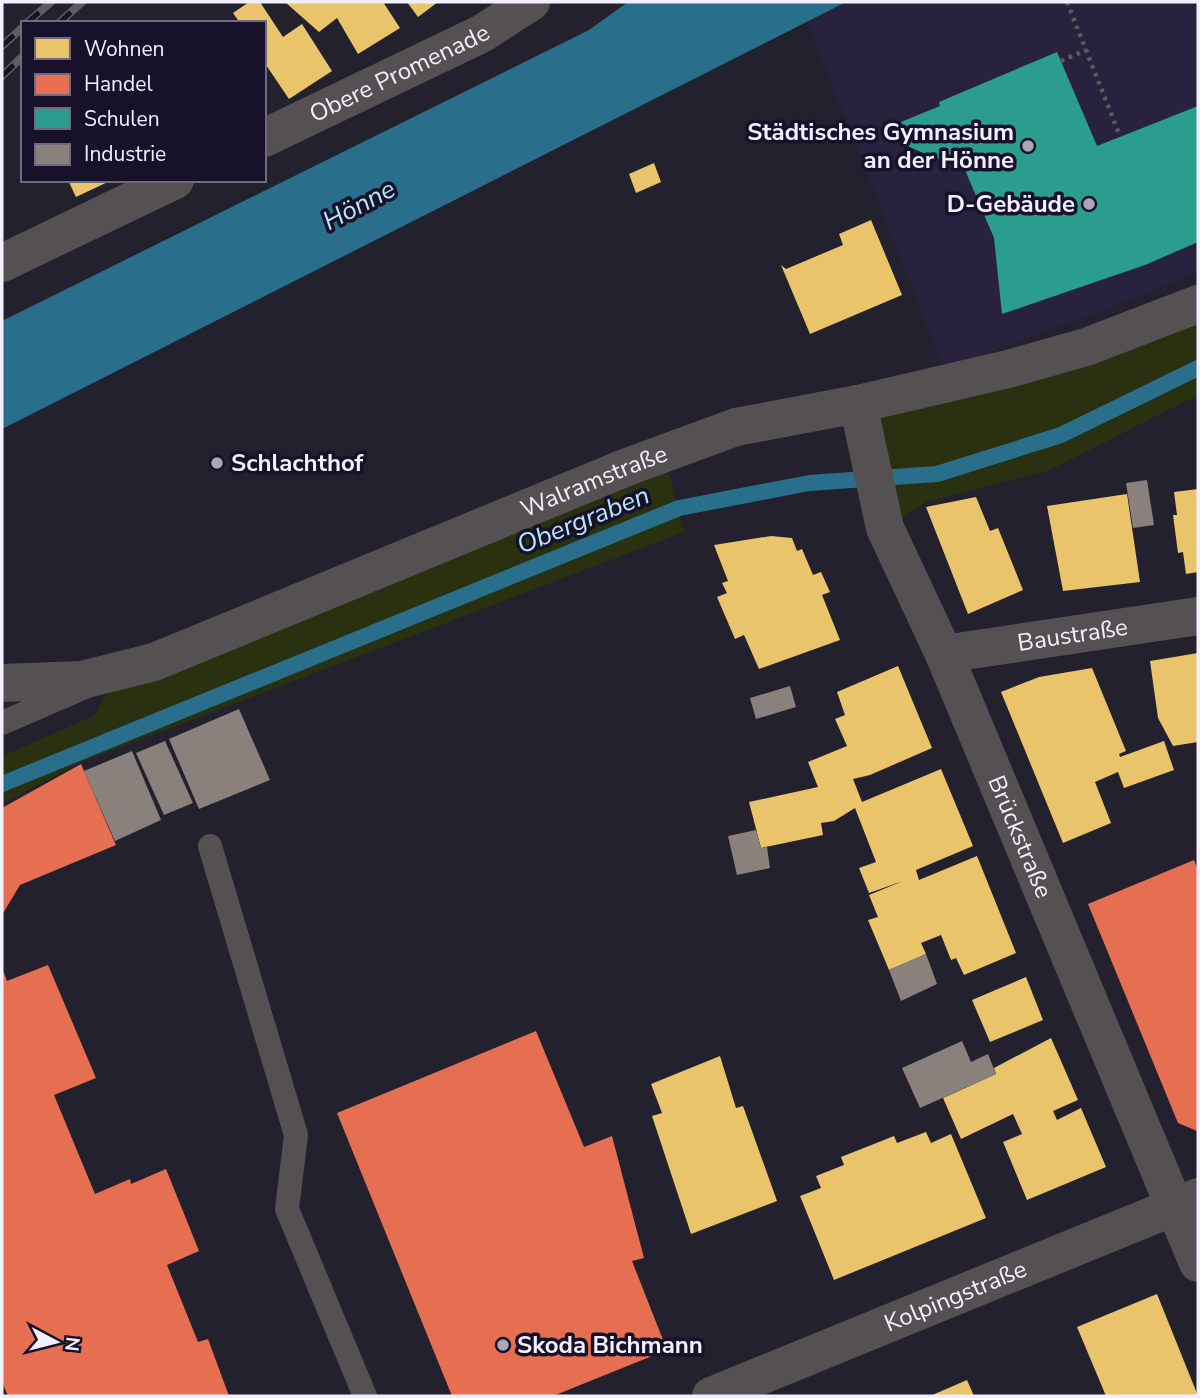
<svg xmlns="http://www.w3.org/2000/svg" width="1200" height="1398" font-family="'Nunito Sans',sans-serif">
<style>
.built{fill:#28223f}
.green{fill:#293110}
.water{fill:#296f8b}
.homes{fill:#e9c46a}
.shops{fill:#e76f51}
.schools{fill:#2a9d8f}
.industry{fill:#8a817c}
.lines{fill:none;stroke-linecap:round;stroke-linejoin:round}
.stream{stroke:#296f8b;stroke-width:16}
.path{stroke:#5d5a5e;stroke-width:4.5;stroke-dasharray:3.5 5;stroke-linecap:butt}
.lane{stroke:#555153;stroke-width:24}
.street{stroke:#555153;stroke-width:38}
.rail-casing{stroke:#605c61;stroke-width:8}
.rail{stroke:#17112a;stroke-width:5;stroke-dasharray:16;stroke-linecap:butt}
.poi-dot{fill:#aaa8b6;stroke:#17112a;stroke-width:2.5}
.labels{text-anchor:middle;dominant-baseline:central;stroke-width:7;stroke-linejoin:round;paint-order:stroke}
.street-label{font-size:24px;fill:#f2f0ff;stroke:#17112a}
.poi-label{font-size:24px;font-weight:bold;fill:#f2f0ff;stroke:#17112a;text-anchor:end}
.water-label{font-size:26px;font-style:italic;fill:#b7e5fa;stroke:#17112a}
</style>
<rect width="100%" height="100%" fill="#24212e"/>
<polygon class="built" points="846,2 1198,2 1198,272 1105,310 944,368 807,21"/>
<g class="green">
<polygon points="1198,304 1198,395 1050,470 927,502 885,528 858,404"/>
<polygon points="664,454 684,532 79,763 2,804 2,756 94,716 116,678"/>
</g>
<polygon class="water" points="628,2 846,2 2,429 2,321 589,30"/>
<g class="homes">
<polygon points="249,2 260,2 283,37 302,24 332,71 289,99 264,62 264,23 240,23 233,13"/>
<polygon points="285,2 383,2 400,28 358,54 337,18 319,32"/>
<polygon points="407,2 438,2 418,17"/>
<polygon points="654,163 661,182 636,193 629,174"/>
<polygon points="68,180 112,180 76,197"/>
<polygon points="871,220 902,295 810,334 781,265 786,269 843,245 839,234"/>
<polygon points="1198,489 1198,572 1186,574 1183,552 1178,553 1173,515 1177,515 1174,492"/>
<polygon points="1127,494 1140,582 1063,591 1047,506"/>
<polygon points="976,497 990,531 998,528 1023,590 968,614 926,507"/>
<polygon points="771,536 792,538 797,551 802,549 813,575 821,572 830,592 822,595 840,640 759,669 744,635 735,639 717,597 727,593 722,583 728,581 714,545"/>
<polygon points="1198,653 1198,742 1173,746 1158,718 1150,661"/>
<polygon points="898,666 932,748 870,775 853,779 862,802 941,769 973,846 916,870 919,880 977,856 1016,953 964,975 956,958 951,960 941,935 921,943 926,954 889,970 868,920 878,917 869,895 903,881 869,893 859,868 876,862 855,808 834,821 821,823 823,835 761,848 749,802 818,787 808,762 847,746 835,719 845,715 837,692"/>
<polygon points="1092,668 1126,751 1119,754 1120,757 1164,741 1174,770 1124,788 1118,772 1095,782 1111,823 1063,843 1001,692 1039,677"/>
<polygon points="1026,977 1043,1020 990,1042 972,1000"/>
<polygon points="1051,1038 1078,1100 1053,1111 1057,1120 1081,1108 1106,1167 1027,1200 1003,1142 1022,1134 1013,1114 961,1139 943,1098 996,1074 994,1068"/>
<polygon points="720,1056 736,1108 743,1106 777,1201 691,1234 652,1116 662,1113 651,1084"/>
<polygon points="926,1132 931,1143 951,1134 986,1218 834,1280 800,1196 821,1188 816,1176 844,1165 841,1157 894,1136 897,1143"/>
<polygon points="1157,1294 1198,1396 1106,1396 1077,1327"/>
<polygon points="967,1380 974,1396 930,1396"/>
</g>
<g class="shops">
<polygon points="81,764 116,845 20,885 2,915 2,808"/>
<polygon points="1194,860 1198,870 1197,1131 1178,1123 1088,904"/>
<polygon points="48,965 96,1078 54,1095 95,1194 130,1179 131,1184 166,1169 199,1251 167,1265 198,1342 208,1339 229,1396 8,1396 2,1382 2,968 7,981"/>
<polygon points="536,1031 584,1147 612,1136 644,1258 632,1261 667,1350 553,1396 452,1396 337,1113"/>
</g>
<polygon class="schools" points="1057,52 1097,146 1198,106 1198,242 1145,265 1002,314 994,238 965,170 909,147 900,137 896,124 940,106 939,102"/>
<g class="industry">
<polygon points="1147,480 1154,525 1133,528 1126,483"/>
<polygon points="790,686 796,707 756,719 750,698"/>
<polygon points="239,709 270,780 199,809 169,739"/>
<polygon points="165,741 193,803 164,815 136,753"/>
<polygon points="132,751 161,820 115,841 84,771"/>
<polygon points="756,830 761,848 767,847 770,868 737,875 728,836"/>
<polygon points="926,954 937,984 901,1001 889,970"/>
<polygon points="962,1041 971,1062 988,1054 996,1074 920,1108 902,1068"/>
</g>
<g class="lines">
<polyline class="stream" points="2,784 679,508 809,483 937,474 1061,435 1198,368"/>
<g class="path">
<polyline points="1067,2 1120,136"/>
<polyline points="1061,61 1086,50"/>
</g>
<g class="lane">
<polyline points="2,723 85,687"/>
<polyline points="210,846 296,1135 287,1209 365,1396"/>
</g>
<g class="street">
<path id="s1" d="M264,138l217,-104 50,-32"/>
<polyline points="2,263 175,180"/>
<path id="s2" d="M858,404l27,124 59,126 254,609"/>
<path id="s3" d="M944,654l254,-38"/>
<path id="s4" d="M2,683l80,-3 72,-18 473,-195 109,-40 122,-23 150,-35 78,-22 112,-43"/>
<path id="s5" d="M711,1396l487,-199"/>
</g>
<defs>
<g id="rail">
<polyline points="27,23 51,2"/>
<polyline points="59,23 82,2"/>
<polyline points="2,46 23,27"/>
<polyline points="2,76 23,56"/>
</g>
</defs>
<use href="#rail" class="rail-casing"/>
<use href="#rail" class="rail"/>
</g>
<g class="poi-dot">
<circle cx="1028" cy="146" r="7"/>
<circle cx="1089" cy="204" r="7"/>
<circle cx="217" cy="463" r="7"/>
<circle cx="503" cy="1345" r="7"/>
</g>
<g class="labels">
<g class="street-label">
<text stroke="none"><textPath href="#s1" startOffset="150">Obere Promenade</textPath></text>
<text stroke="none"><textPath href="#s4" startOffset="630">Walramstraße</textPath></text>
<text stroke="none"><textPath href="#s3" startOffset="130">Baustraße</textPath></text>
<text stroke="none"><textPath href="#s2" startOffset="464">Brückstraße</textPath></text>
<text stroke="none"><textPath href="#s5" startOffset="264">Kolpingstraße</textPath></text>
</g>
<g class="poi-label">
<text x="1014" y="132">Städtisches Gymnasium<tspan x="1014" dy="28">an der Hönne</tspan></text>
<text x="1075" y="204">D-Gebäude</text>
<text x="231" y="463" text-anchor="start">Schlachthof</text>
<text x="517" y="1345" text-anchor="start">Skoda Bichmann</text>
</g>
<g class="water-label">
<text transform="translate(359 205) rotate(-28)">Hönne</text>
<text transform="translate(583 520) rotate(-22)">Obergraben</text>
</g>
</g>
<rect width="1200" height="1398" fill="none" stroke="#f2f0ff" stroke-width="7"/>
<rect x="21" y="21" width="245" height="161" fill="#17112a" stroke="#6f6a7f" stroke-width="2"/>
<rect x="35" y="38" width="35" height="21" fill="#e9c46a" stroke="#6f6a7f" stroke-width="2"/>
<text x="84" y="56" font-size="21" fill="#f2f0ff">Wohnen</text>
<rect x="35" y="74" width="35" height="21" fill="#e76f51" stroke="#6f6a7f" stroke-width="2"/>
<text x="84" y="91" font-size="21" fill="#f2f0ff">Handel</text>
<rect x="35" y="108" width="35" height="21" fill="#2a9d8f" stroke="#6f6a7f" stroke-width="2"/>
<text x="84" y="126" font-size="21" fill="#f2f0ff">Schulen</text>
<rect x="35" y="144" width="35" height="21" fill="#8a817c" stroke="#6f6a7f" stroke-width="2"/>
<text x="84" y="161" font-size="21" fill="#f2f0ff">Industrie</text>
<g transform="translate(56 1342) rotate(97)" stroke="#17112a" stroke-width="5" paint-order="stroke">
<path d="M0-5L12 26L0 18L-12 26Z" fill="#f2f0ff"/>
<text y="-10" font-size="19" font-weight="bold" text-anchor="middle" fill="#f2f0ff">N</text>
</g>
</svg>
